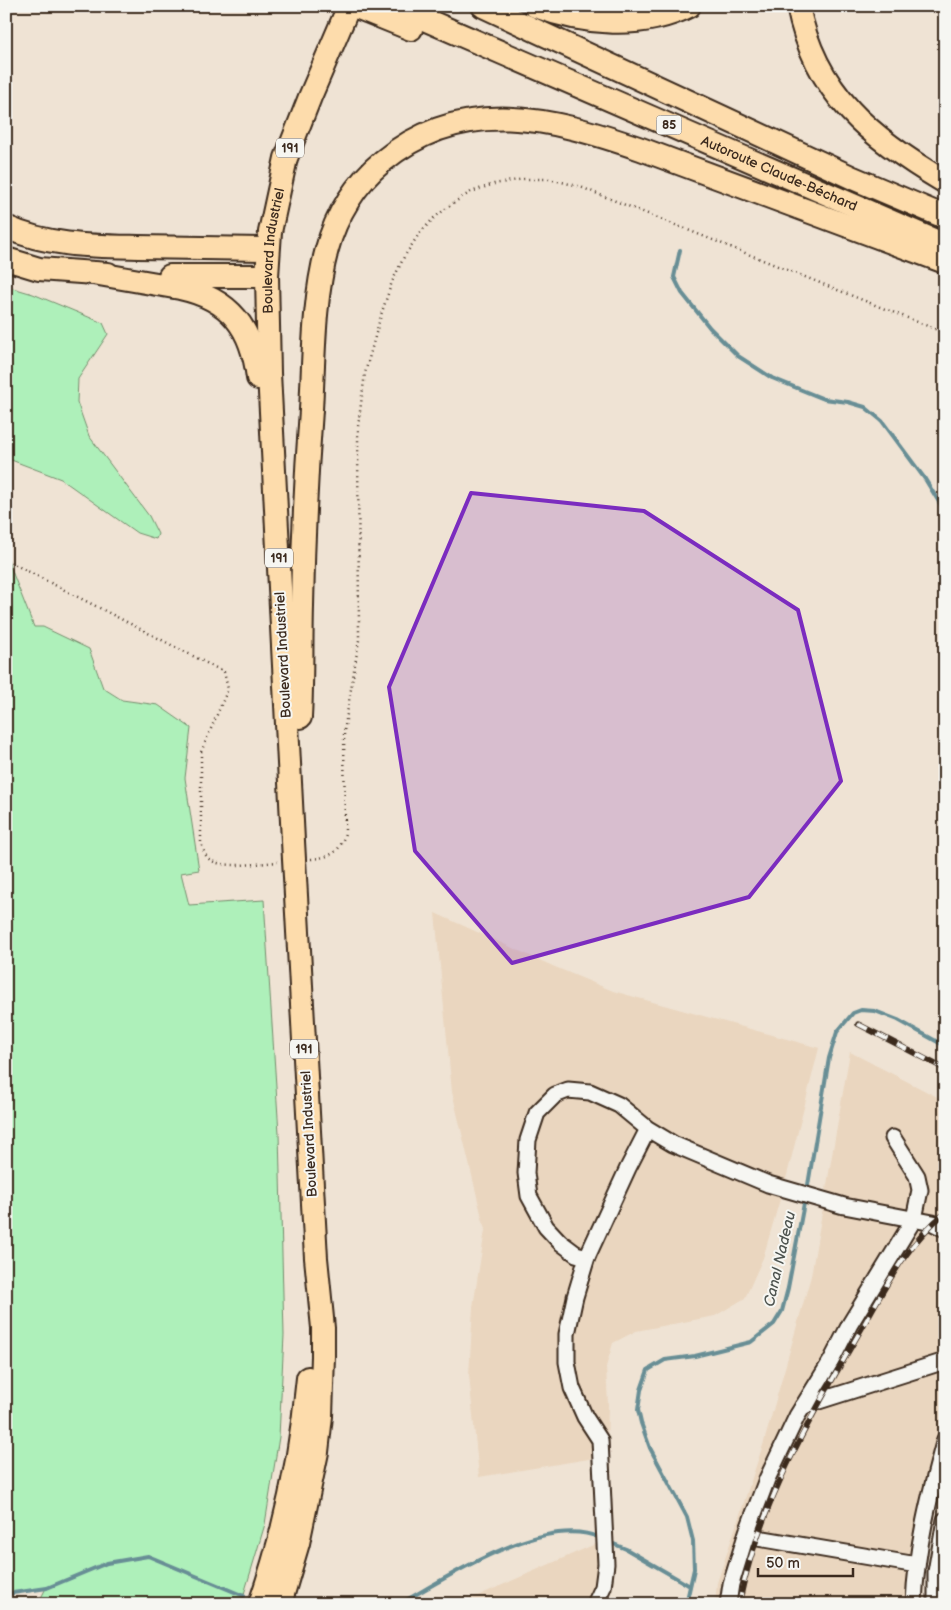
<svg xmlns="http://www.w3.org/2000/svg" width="951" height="1610" font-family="'Balsamiq Sans',sans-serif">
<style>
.built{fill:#ead6bf}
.green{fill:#aef0ba;stroke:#748d6c}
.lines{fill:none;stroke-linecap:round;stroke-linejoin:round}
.stream{stroke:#678e95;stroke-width:4}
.minor-casing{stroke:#3b2a1e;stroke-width:19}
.highway-casing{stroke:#3b2a1e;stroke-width:26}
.path{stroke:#3b2a1e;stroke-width:2.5;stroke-dasharray:1 4;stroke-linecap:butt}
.minor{stroke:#f6f6f2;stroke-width:15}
.highway{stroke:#fddcac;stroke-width:22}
.rail-casing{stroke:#3b2a1e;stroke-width:5.5}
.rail{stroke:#f6f6f2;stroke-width:4;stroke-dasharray:11;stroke-linecap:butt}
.marked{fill:#7b2cbf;fill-opacity:0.2;stroke:#7b2cbf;stroke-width:4;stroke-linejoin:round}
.labels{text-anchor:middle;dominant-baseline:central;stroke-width:4;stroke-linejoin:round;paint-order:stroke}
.shield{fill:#f6f6f2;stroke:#73675e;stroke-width:1}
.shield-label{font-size:12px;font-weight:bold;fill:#3b2a1e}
.street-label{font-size:14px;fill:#3b2a1e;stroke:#f6f6f2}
.water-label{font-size:15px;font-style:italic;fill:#4e5450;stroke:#f6f6f2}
</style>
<rect width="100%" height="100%" fill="#efe3d4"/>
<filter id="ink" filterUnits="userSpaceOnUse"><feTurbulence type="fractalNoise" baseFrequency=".02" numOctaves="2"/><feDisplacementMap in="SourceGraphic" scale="10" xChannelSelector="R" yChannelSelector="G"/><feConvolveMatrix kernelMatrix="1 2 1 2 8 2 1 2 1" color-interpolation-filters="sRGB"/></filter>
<g filter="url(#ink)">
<g class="built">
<polygon points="435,913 555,967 613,991 819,1048 787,1175 763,1258 745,1298 715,1316 636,1331 613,1343 606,1367 608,1404 607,1456 479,1477 469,1375 473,1307 485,1230 452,1092"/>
<polygon points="850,1052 945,1101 945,1467 924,1562 923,1604 715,1604 717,1583 764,1442 811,1276"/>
<polygon points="600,1542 597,1604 459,1604"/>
</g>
<g class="green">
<polygon points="6,286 33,294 103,323 108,334 78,379 77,402 89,436 149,516 158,534 156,539 137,533 61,479 6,458"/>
<polygon points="6,556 34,627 43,627 89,649 103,688 122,700 158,705 191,728 185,778 199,870 181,873 189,905 264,900 279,1133 284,1335 279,1437 265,1524 241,1604 38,1604 46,1588 6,1594"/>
</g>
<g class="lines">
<g class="stream">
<polyline points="680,250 674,277 682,293 710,328 738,356 772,378 824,399 848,402 865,407 882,421 925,479 945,512"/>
<polyline points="807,1191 829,1058 837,1032 853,1013 861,1010 875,1011 898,1020 945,1046"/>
<polyline points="609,1542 626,1549 690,1586"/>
<polyline points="6,1594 47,1588 107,1563 148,1556 244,1596"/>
<path d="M399,1604c50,-27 145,-91 201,-66"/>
<polyline points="686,1604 694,1569 693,1541 687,1517 650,1448 641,1423 638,1410 641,1390 648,1370 665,1360 695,1356 751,1342 774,1324 782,1311 788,1288 805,1198"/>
</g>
<defs>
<g id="minor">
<polyline points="648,1129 628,1168 587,1257 576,1254 560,1242 546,1227 529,1196 526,1173 528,1140 537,1113 555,1095 568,1090 590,1092 619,1105 648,1129 673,1144 768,1184 844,1206 933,1223 945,1229"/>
<polyline points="587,1257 575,1297 567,1334 567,1362 572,1388 585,1417 600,1440 606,1564 603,1587 595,1604"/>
<polyline points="803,1406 945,1361"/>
<polyline points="746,1536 917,1565"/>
<polyline points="728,1604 731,1584 747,1532 767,1479 797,1416 831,1361 850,1324 914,1219 920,1190 917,1176 893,1138"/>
<path d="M914,1604c2,-56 16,-111 31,-165"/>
<polyline points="936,1604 936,1572 945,1520"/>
</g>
<g id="highway">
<polyline points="354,6 411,29"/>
<path id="s1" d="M394,6l551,239"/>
<polyline points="483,6 853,178 945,217"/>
<path d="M535,6c48,18 107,24 154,0"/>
<path d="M798,6c17,88 74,133 147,176"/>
<path d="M6,227c41,19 88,19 132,20 43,1 87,1 130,2"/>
<polyline points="6,259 39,269 108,274"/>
<path d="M93,273l87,15c51,11 72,40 78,90"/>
<polyline points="170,276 267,276"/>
<path d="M300,717c2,-37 1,-74 2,-111 1,-65 4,-130 9,-196 3,-53 2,-109 16,-161 9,-34 29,-66 56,-88 80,-66 169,-43 258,-12l304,113"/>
<path d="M260,1604c25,-73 41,-149 48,-226"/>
<path id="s2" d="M280,1604l18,-61 19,-91 4,-36 2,-60v-28l-7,-70 -23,-417 -24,-468 -2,-97 3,-44 16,-74 24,-61 39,-91"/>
</g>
</defs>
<use href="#minor" class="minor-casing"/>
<use href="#highway" class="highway-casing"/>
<g class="path">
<path d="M6,560l218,112 4,17 -27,63v91c2,5 3,11 7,15 11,12 54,5 70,4"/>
<path d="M311,859c20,-2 29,-6 34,-26l-1,-101 15,-92 -1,-213 7,-54 16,-58 11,-33 12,-25 15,-23 15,-16 19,-15 18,-11 23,-8 30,-5h25l29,7 367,147"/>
</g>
<use href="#minor" class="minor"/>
<use href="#highway" class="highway"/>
<defs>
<g id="rail">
<polyline points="858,1024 945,1069"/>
<path d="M739,1604c20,-98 69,-183 119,-269 25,-43 47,-90 87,-122"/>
</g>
</defs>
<use href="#rail" class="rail-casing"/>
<use href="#rail" class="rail"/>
</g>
</g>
<path class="marked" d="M471,493l173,18 154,99 43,171 -92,116 -237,66 -97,-112 -26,-164z"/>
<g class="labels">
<g class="shield">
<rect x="656.5" y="115.5" width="25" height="19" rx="4"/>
<rect x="276" y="138.5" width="28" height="19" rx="4"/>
<rect x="265" y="548.5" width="28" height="19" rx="4"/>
<rect x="290" y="1039.5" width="28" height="19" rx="4"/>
</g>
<g class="shield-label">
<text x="669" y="125">85</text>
<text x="290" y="148">191</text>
<text x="279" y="558">191</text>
<text x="304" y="1049">191</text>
</g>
<g class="street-label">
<text stroke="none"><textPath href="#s1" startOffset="420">Autoroute Claude-Béchard</textPath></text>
<text stroke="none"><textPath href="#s2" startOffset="1360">Boulevard Industriel</textPath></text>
<text transform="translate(283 655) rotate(-93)">Boulevard Industriel</text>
<text transform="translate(309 1134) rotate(-93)">Boulevard Industriel</text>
</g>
<g class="water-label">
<text transform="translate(780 1259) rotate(-77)">Canal Nadeau</text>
</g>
</g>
<rect width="951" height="1610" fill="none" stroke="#f6f6f2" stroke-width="25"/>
<rect x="12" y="12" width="926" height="1585" fill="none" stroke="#3b2a1e" stroke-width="2" filter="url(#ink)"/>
<path d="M758 1568v8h95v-8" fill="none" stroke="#3b2a1e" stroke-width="2.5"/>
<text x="766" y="1568" font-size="15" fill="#3b2a1e" stroke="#f6f6f2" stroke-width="4" paint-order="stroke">50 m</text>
</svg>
